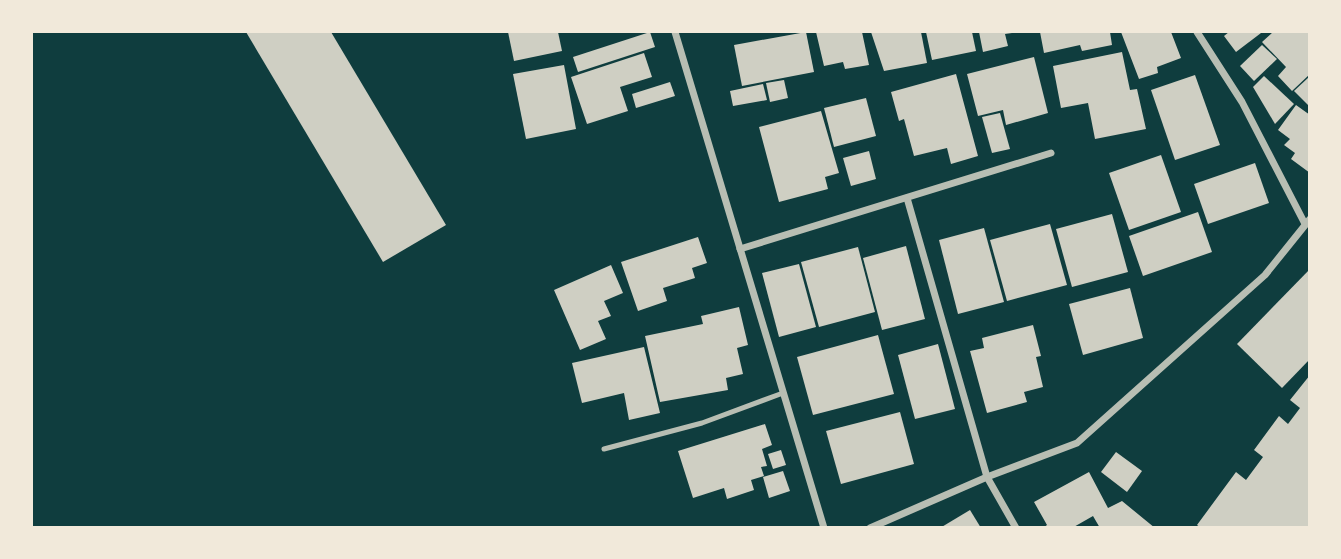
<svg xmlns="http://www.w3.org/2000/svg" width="1341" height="559" font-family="'Public Sans',sans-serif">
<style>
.building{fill:#cfcfc3}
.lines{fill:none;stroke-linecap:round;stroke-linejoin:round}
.service{stroke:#b8beb3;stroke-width:5}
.minor{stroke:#b8beb3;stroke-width:7}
</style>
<rect width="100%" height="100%" fill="#0f3d3e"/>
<g class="building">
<polygon points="246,32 331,32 446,225 383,262"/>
<polygon points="508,32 558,32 562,51 514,61"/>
<polygon points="650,32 655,47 578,72 573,57"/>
<polygon points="806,32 814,72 742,86 734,45"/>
<polygon points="816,32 862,32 869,65 845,69 843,62 824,66"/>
<polygon points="871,32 921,32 927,63 884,71"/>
<polygon points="926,32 972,32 976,51 932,60"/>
<polygon points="979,32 1012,32 1012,33 1005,34 1008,46 983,52"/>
<polygon points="1040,32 1110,32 1112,45 1082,51 1080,45 1044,53"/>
<polygon points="1121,32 1171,32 1181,58 1157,67 1158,73 1139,79"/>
<polygon points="1229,32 1260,32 1261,33 1236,52 1224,36"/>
<polygon points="1273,32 1310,32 1310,74 1292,91 1278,76 1286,67 1262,42"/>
<polygon points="1262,45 1277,59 1254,81 1240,66"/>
<polygon points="1122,52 1130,90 1137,89 1146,129 1095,139 1088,103 1061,108 1053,66"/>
<polygon points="644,53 652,77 620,87 628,111 587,124 571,77"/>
<polygon points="1034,57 1048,113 1006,125 1003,110 978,116 967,74"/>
<polygon points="564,65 576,129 526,139 513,74"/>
<polygon points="956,74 978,156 951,164 947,148 914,156 904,119 899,121 891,92"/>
<polygon points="1195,75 1220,145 1175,160 1151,90"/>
<polygon points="1264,76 1294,104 1275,124 1253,87"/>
<polygon points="1310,76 1310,107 1294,91"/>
<polygon points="784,80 788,98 770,102 766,83"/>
<polygon points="670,82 675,96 636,108 632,94"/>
<polygon points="763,84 767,100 733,106 730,91"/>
<polygon points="866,98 876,136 834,147 824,108"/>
<polygon points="1296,105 1310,115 1310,173 1291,159 1295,153 1284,145 1290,139 1278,130"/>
<polygon points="821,111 839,173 825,177 828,189 779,202 759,127"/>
<polygon points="1000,113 1010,149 992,153 982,117"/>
<polygon points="869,151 876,179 851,186 843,158"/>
<polygon points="1161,155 1181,212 1129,230 1109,173"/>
<polygon points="1255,163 1269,203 1208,224 1194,184"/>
<polygon points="1198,212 1212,252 1143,276 1129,236"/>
<polygon points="1112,214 1128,272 1072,287 1056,229"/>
<polygon points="1050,224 1067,285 1007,301 990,240"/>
<polygon points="984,228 1004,302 958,314 939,240"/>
<polygon points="698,237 707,263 692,268 695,278 663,288 667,301 638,311 621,262"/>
<polygon points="906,246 925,319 882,330 863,258"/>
<polygon points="858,247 875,312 819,327 801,262"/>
<polygon points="799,264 816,327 779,337 762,273"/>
<polygon points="611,265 623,293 604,301 611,316 598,321 606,339 580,350 554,290"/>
<polygon points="1310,269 1310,359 1282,388 1237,344"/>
<polygon points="1130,288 1143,338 1083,355 1069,304"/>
<polygon points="739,307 748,345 737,348 743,374 726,378 728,390 660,402 645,336 703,324 701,316"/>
<polygon points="1033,325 1041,356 1036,357 1043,387 1024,392 1027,402 987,413 970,351 984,348 982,338"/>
<polygon points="878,335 894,394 813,415 797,357"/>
<polygon points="938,344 955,409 915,419 898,355"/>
<polygon points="644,347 660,413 629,420 624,393 582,403 572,363"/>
<polygon points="1310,375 1310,528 1201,528 1197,525 1236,472 1246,480 1263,457 1254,450 1279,416 1288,424 1300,408 1290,400"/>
<polygon points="900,412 914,464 841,484 826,431"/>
<polygon points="765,424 772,445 762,449 767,466 761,467 764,476 751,480 754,490 727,499 724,488 693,498 678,451"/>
<polygon points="781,450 786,465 773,469 768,454"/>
<polygon points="1116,452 1142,471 1127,492 1101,472"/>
<polygon points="783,471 790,491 769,498 763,477"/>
<polygon points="1089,472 1108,508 1122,501 1155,528 1100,528 1093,516 1072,528 1043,528 1047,525 1034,502"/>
<polygon points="970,510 981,528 940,528"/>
</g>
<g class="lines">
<polyline class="service" points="604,449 702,423 783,393"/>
<g class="minor">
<polyline points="675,32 824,528"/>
<polyline points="1197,32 1242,102 1305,224"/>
<polyline points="907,198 987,477 1016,528"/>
<polyline points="740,249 1051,153"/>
<polyline points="870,528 987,477 1077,443 1265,275 1310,219"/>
</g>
</g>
<rect width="1341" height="559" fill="none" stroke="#f1e9da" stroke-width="66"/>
</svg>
